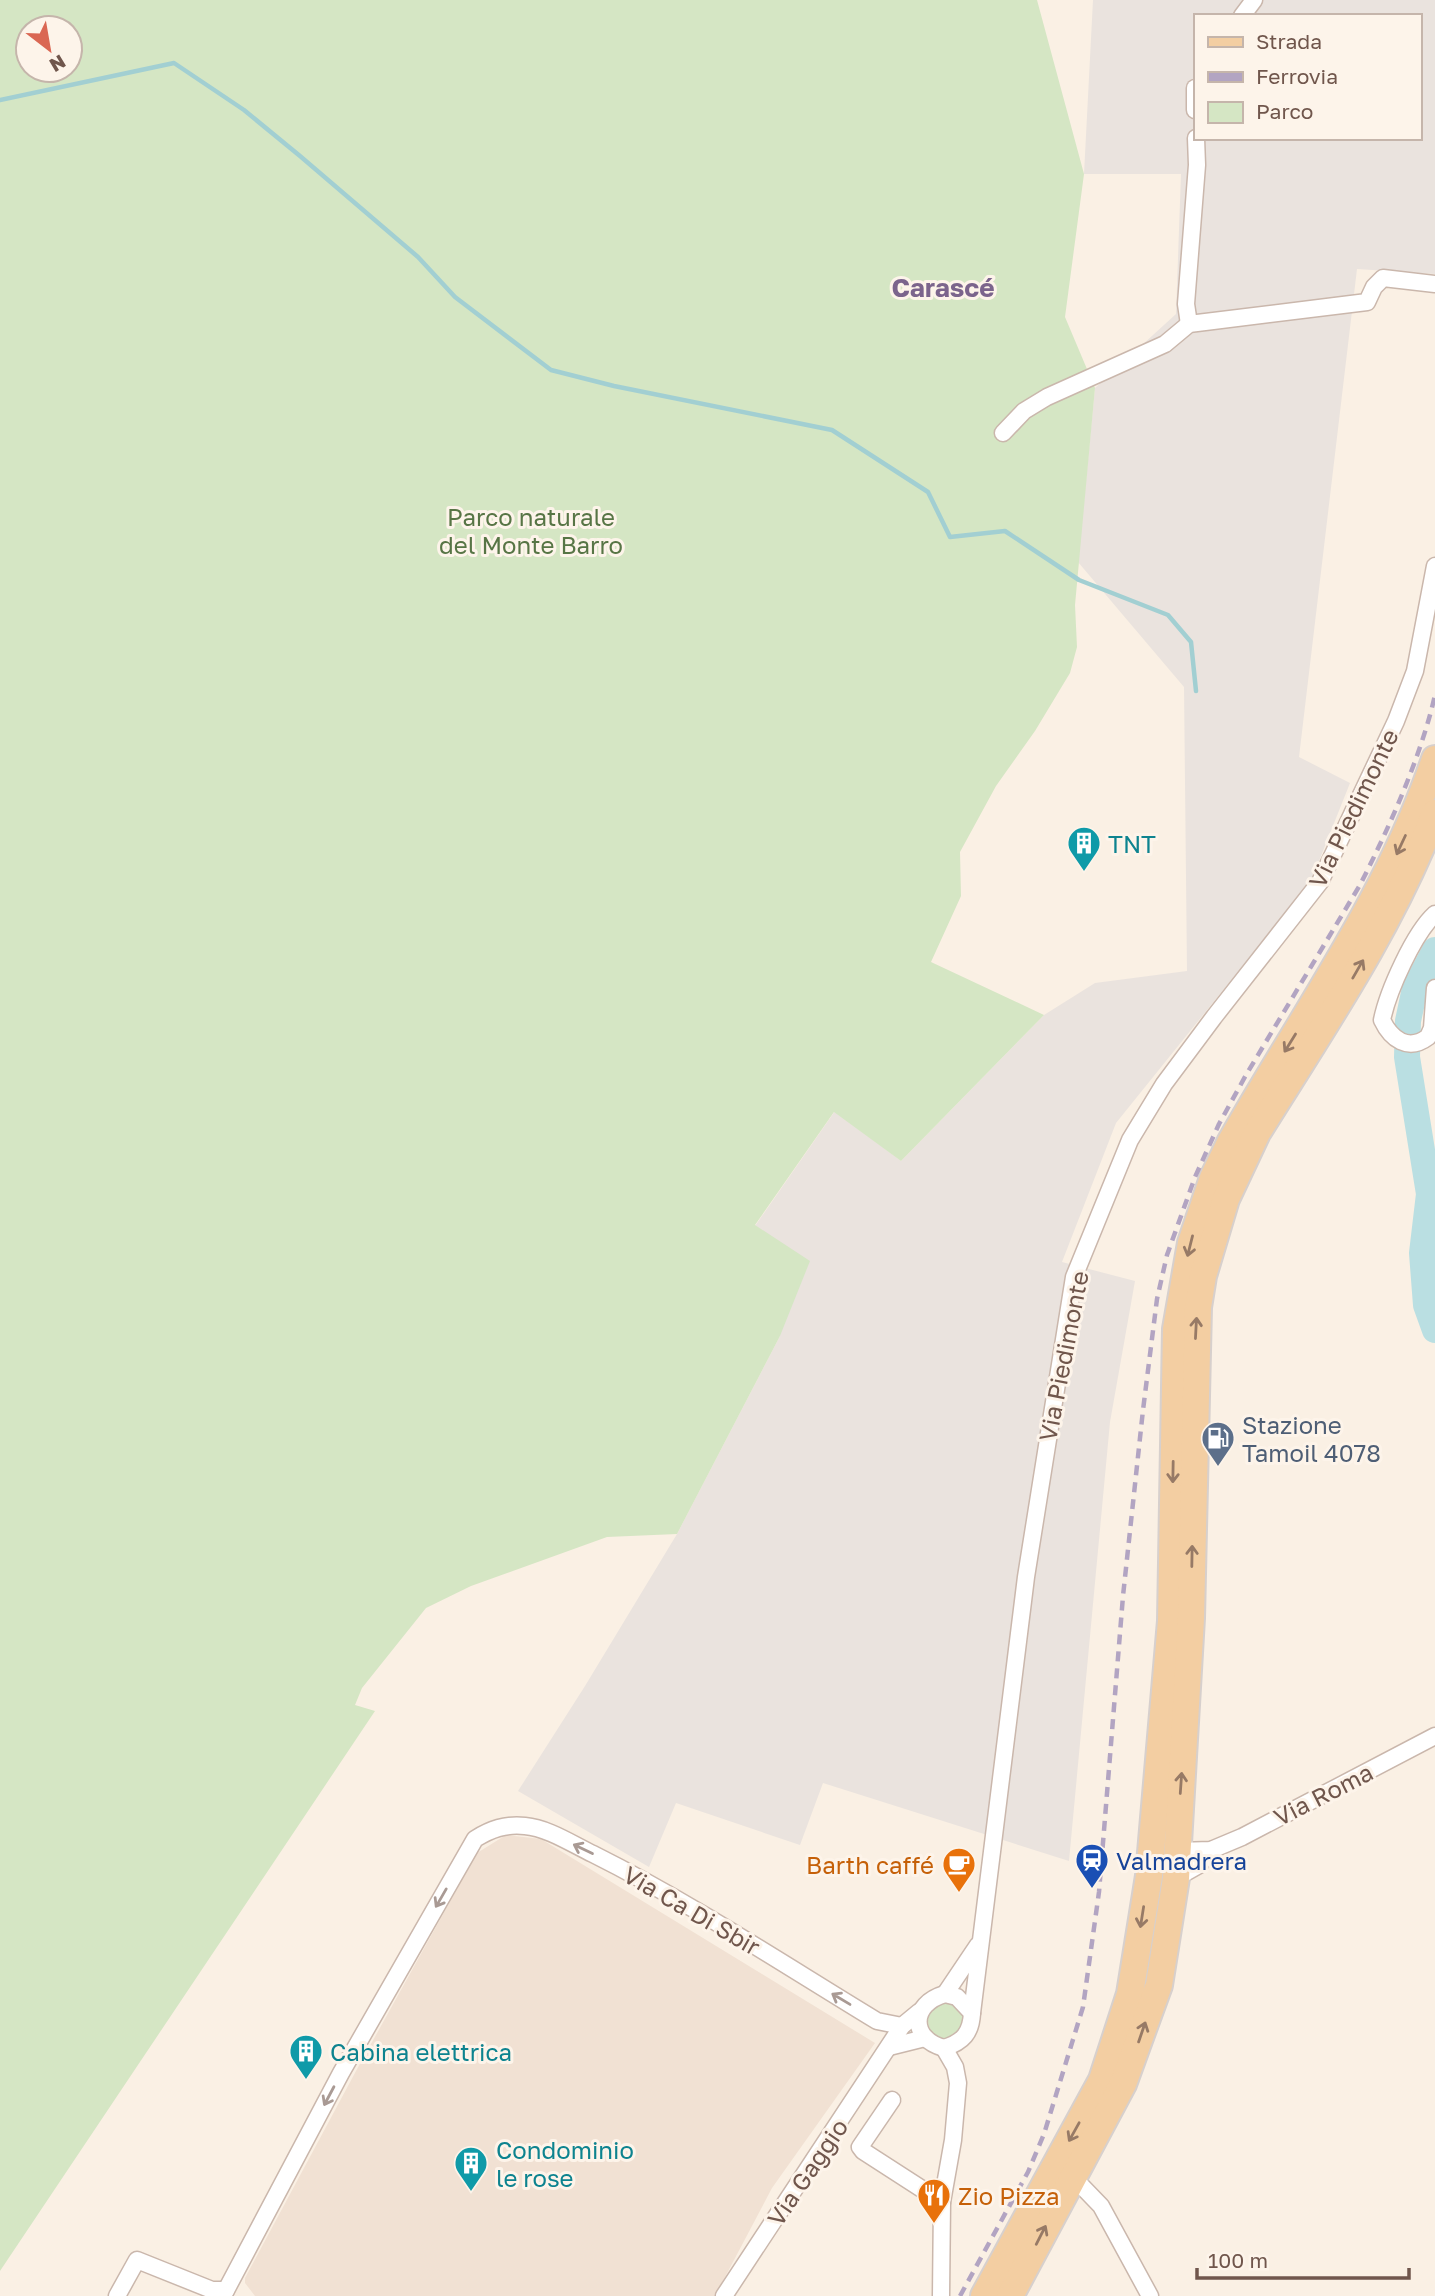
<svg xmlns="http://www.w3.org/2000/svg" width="1435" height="2296" font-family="'Golos Text',sans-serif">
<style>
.residential{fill:#f1e1d3}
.industrial{fill:#eae3de;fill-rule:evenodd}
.green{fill:#d5e6c4;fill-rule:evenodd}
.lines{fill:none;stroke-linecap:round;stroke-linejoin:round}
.stream{stroke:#a2cfd2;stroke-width:4.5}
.river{stroke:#badfe2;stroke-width:26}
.street-casing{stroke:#cab7ac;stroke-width:19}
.primary-casing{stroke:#d7d0cd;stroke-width:30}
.street{stroke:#fff;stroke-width:16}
.primary{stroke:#f3cea2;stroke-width:26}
.rail{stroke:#b2a4c2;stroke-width:4.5;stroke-dasharray:10 7;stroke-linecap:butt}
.oneway{stroke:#977a66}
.oneway2{stroke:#a99a94}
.labels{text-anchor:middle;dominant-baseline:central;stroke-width:6;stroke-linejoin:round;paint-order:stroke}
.park-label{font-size:24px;fill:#577545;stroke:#fdf4ea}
.street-label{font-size:24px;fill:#70564c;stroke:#fdf4ea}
.culture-label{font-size:24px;fill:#0d838f;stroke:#fdf4ea;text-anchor:start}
.service-label{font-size:24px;fill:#4e5e75;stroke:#fdf4ea;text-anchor:start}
.transit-label{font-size:24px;fill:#164399;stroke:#fdf4ea;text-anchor:start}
.food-label{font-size:24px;fill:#c56008;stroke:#fdf4ea;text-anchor:end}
.neighbourhood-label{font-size:26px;font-weight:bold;fill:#7b648c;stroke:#fdf4ea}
</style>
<rect width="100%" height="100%" fill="#faf0e4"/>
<polygon class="residential" points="506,1835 541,1839 875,2043 772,2188 715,2296 255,2296 245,2283 245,2278 356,2071 477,1853"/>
<path class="industrial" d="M1093,0h342v274l-78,-5 -58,488 51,26 -39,98 -195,242 -54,139 73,19 -25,141 -41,439 -246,-78 -23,62 -124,-42 -27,64 -131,-76 67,-105 92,-152 103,-198 -25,-110 80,-115 66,50 143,-146 51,-32 92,-12 -3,-284 -106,-125 17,-174 81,-74 5,-140h-97zM1195,16h224v122h-224z"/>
<g class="green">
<path d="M0,0h1037l47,174 -19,143 30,71 -20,217 2,42 -7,26 -35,58 -39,55 -36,66 1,44 -30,66 113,53 -143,146 -67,-49 -79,113 55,36 -30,75 -103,198 -70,3 -136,49 -45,22 -64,80 -7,17 20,6 -375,560zM28,28h42v42h-42z"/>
<circle cx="946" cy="2021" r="18"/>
</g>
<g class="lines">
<polyline class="stream" points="0,100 174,63 244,110 300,156 418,257 455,297 551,370 614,386 832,430 928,492 950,537 1005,531 1079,580 1168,615 1191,642 1196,691"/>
<polyline class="river" points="1435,950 1415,988 1408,1021 1407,1057 1429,1194 1422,1253 1426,1305 1435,1330"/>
<defs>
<g id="street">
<polyline points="1242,16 1254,0"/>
<polyline points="1195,88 1195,110"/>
<polyline points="1189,324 1186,304 1197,165 1196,138"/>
<polyline points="1003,433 1024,411 1047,397 1165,344 1189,324 1367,302 1374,287 1383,278 1435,284"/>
<path d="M1435,914c-21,19 -47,77 -53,106 9,19 26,32 46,17l4,-9 3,-40"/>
<polyline points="1177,1851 1211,1850 1242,1837 1435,1736"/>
<polyline points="1176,1878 1199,1865 1211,1850"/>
<path d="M945,1994l12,3 15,16c-1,20 -9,29 -28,35 -34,-9 -34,-44 1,-54z"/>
<polyline points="945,1994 978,1945"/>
<polyline points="972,2013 1026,1577 1074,1277 1130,1140 1164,1084 1214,1017 1320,882 1396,721 1415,671 1435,566"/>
<polyline points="889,2047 925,2038"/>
<polyline points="892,2100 860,2147 863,2151 942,2202"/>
<polyline points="1072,2176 1101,2206 1150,2296"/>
<polyline points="117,2296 137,2260 212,2290 226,2290"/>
<path d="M223,2296l118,-223 134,-234c16,-10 30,-15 50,-13 23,2 47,18 68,28 98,49 190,110 284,167l25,5"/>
<polyline points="724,2296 902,2026 919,2012"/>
<polyline points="941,2296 942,2202 953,2140 958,2083 955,2067 944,2048"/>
</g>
<g id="primary">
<path d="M984,2296l118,-216 28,-86 19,-118 22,-255 5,-292 15,-86 22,-65 17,-35c72,-127 158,-245 205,-384"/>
<path d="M1010,2296l113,-212 36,-99 17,-107 15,-260 7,-311 5,-31 23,-77 31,-66c64,-103 135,-206 178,-320"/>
</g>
</defs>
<use href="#street" class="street-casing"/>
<use href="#primary" class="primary-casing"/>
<use href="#street" class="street"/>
<use href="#primary" class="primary"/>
<path class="rail" d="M960,2296l68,-124 16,-38 39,-127 16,-115 24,-296 20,-186 14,-111 10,-44 28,-78 24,-53 27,-49 114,-190c29,-57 61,-128 75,-190"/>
</g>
<defs><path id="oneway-shaft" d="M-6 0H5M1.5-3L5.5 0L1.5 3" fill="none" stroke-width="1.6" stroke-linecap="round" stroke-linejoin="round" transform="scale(1.75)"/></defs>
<g class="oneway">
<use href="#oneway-shaft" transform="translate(1401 845) rotate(115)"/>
<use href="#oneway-shaft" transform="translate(1358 969) rotate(-60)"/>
<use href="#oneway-shaft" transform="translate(1290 1043) rotate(122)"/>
<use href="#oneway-shaft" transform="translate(1190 1246) rotate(104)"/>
<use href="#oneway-shaft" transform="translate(1196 1328) rotate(-87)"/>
<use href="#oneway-shaft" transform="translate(1173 1472) rotate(91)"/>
<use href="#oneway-shaft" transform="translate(1192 1556) rotate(-89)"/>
<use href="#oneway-shaft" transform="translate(1181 1783) rotate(-86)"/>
<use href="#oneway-shaft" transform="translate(1142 1917) rotate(99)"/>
<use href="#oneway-shaft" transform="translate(1142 2032) rotate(-71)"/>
<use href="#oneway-shaft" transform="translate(1074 2132) rotate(119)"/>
<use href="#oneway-shaft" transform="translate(1041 2235) rotate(-63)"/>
</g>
<g class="oneway2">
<use href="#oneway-shaft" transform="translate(583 1849) rotate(-154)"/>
<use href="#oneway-shaft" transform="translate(441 1898) rotate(120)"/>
<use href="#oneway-shaft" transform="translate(841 1999) rotate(-149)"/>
<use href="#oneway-shaft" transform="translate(329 2096) rotate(118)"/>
</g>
<defs>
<symbol id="building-pin" viewBox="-11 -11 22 30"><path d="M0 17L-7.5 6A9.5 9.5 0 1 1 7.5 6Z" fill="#0f9aa8" stroke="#fdf4ea"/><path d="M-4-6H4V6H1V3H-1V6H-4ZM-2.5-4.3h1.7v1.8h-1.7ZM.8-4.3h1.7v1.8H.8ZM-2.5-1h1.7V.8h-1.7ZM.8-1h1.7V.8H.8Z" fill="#fff"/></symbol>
<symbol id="fuel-pin" viewBox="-11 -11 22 30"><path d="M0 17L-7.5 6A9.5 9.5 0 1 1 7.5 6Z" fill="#5c6f8a" stroke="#fdf4ea"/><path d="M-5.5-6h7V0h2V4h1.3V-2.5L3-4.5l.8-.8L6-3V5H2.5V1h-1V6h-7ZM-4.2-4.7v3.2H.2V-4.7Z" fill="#fff"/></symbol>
<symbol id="station-pin" viewBox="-11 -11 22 30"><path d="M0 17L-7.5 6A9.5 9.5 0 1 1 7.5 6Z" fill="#1a4fb4" stroke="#fdf4ea"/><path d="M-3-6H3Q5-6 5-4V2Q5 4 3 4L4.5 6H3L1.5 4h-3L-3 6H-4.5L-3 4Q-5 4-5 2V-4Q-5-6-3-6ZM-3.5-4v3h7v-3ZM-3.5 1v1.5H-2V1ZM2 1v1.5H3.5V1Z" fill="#fff"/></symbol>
<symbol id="cafe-pin" viewBox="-11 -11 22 30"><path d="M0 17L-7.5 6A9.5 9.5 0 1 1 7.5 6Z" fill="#e8710a" stroke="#fdf4ea"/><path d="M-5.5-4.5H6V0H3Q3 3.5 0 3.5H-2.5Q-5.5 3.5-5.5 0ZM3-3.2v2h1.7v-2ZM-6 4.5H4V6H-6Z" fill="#fff"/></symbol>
<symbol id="restaurant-pin" viewBox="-11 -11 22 30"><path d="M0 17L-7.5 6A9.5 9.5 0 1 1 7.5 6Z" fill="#e8710a" stroke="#fdf4ea"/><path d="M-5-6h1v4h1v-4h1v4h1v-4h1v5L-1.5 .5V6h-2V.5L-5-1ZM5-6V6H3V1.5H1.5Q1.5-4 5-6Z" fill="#fff"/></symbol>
</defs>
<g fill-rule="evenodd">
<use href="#building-pin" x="1065" y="824" width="38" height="52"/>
<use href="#fuel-pin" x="1199" y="1419" width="38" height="52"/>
<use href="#station-pin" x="1073" y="1841" width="38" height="52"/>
<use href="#cafe-pin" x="940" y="1845" width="38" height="52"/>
<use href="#building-pin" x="287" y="2032" width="38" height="52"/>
<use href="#building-pin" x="452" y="2144" width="38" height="52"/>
<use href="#restaurant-pin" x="915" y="2176" width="38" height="52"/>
</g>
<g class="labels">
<g class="park-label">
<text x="531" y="516">Parco naturale<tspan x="531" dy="28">del Monte Barro</tspan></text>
</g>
<g class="street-label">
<text transform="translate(1353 808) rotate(-64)">Via Piedimonte</text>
<text transform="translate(1063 1356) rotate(-79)">Via Piedimonte</text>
<text transform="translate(1323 1794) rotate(-27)">Via Roma</text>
<text transform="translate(692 1910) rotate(30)">Via Ca Di Sbir</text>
<text transform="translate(807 2172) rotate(-56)">Via Gaggio</text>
</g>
<g class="culture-label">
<text x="1108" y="843">TNT</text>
<text x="330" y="2051">Cabina elettrica</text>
<text x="496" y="2149">Condominio<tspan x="496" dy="28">le rose</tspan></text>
</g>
<g class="service-label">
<text x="1242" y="1424">Stazione<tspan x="1242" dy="28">Tamoil 4078</tspan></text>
</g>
<g class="transit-label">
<text x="1116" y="1860">Valmadrera</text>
</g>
<g class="food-label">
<text x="934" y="1864">Barth caffé</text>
<text x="958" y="2195" text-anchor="start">Zio Pizza</text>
</g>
<g class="neighbourhood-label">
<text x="943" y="287">Carascé</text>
</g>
</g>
<rect x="1194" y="14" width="228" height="126" fill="#fdf4ea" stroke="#c5b5ab" stroke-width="2"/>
<rect x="1208" y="37" width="35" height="10" fill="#f3cea2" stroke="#c5b5ab" stroke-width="2"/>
<text x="1256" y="49" font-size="21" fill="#70564c">Strada</text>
<rect x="1208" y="72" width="35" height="10" fill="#b2a4c2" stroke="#c5b5ab" stroke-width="2"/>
<text x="1256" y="84" font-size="21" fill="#70564c">Ferrovia</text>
<rect x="1208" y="102" width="35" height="21" fill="#d5e6c4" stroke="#c5b5ab" stroke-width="2"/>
<text x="1256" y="119" font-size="21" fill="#70564c">Parco</text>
<g transform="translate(49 49) rotate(149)"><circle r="33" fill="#fdf4ea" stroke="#c5b5ab" stroke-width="2"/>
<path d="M0-5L12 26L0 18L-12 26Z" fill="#da6753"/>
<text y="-10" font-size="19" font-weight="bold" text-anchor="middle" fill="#70564c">N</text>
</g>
<path d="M1197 2268v10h212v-10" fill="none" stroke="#70564c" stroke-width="3.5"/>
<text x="1208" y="2268" font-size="21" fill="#70564c" stroke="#fdf4ea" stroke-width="5" paint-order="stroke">100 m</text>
</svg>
